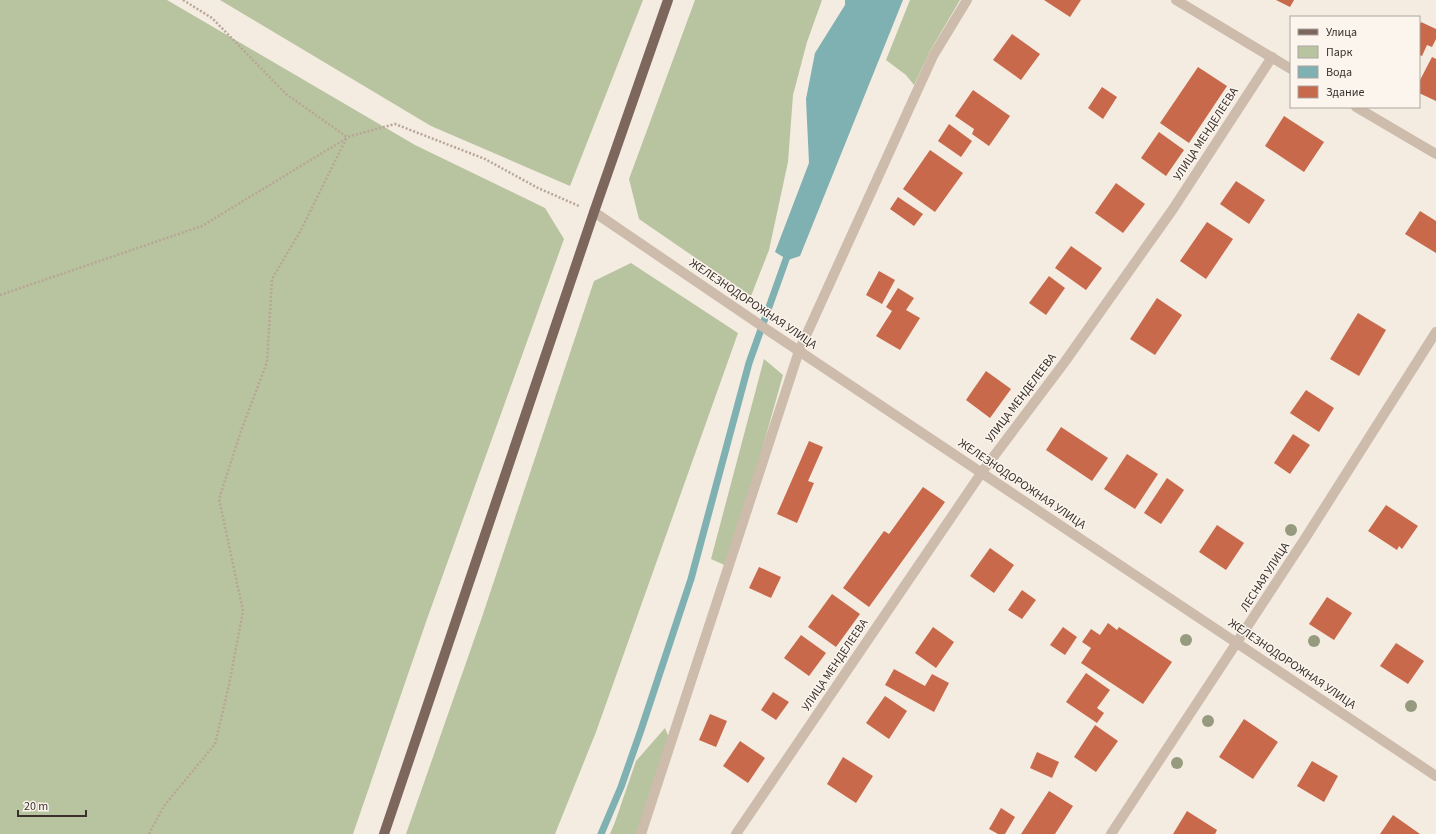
<svg xmlns="http://www.w3.org/2000/svg" width="1436" height="834" font-family="'Source Sans 3',sans-serif">
<style>
.green{fill:#b8c4a0}
.water{fill:#7fb0b2}
.lines{fill:none;stroke-linecap:round;stroke-linejoin:round}
.stream{stroke:#7fb0b2;stroke-width:7}
.building{fill:#c8694b}
.path{stroke:#b9a596;stroke-width:2.5;stroke-dasharray:2 2;stroke-linecap:butt}
.minor{stroke:#cdbbac;stroke-width:10}
.major{stroke:#7d675c;stroke-width:10}
.tree{fill:#969b7f}
.labels{text-anchor:middle;dominant-baseline:central;stroke-width:3;stroke-linejoin:round;paint-order:stroke}
.street-label{font-size:12px;fill:#3b302b;stroke:#fbf5ee}
</style>
<rect width="100%" height="100%" fill="#f4ebe1"/>
<g class="green">
<polygon points="0,0 167,0 415,145 545,208 564,239 427,619 353,834 0,834"/>
<polygon points="220,0 643,0 570,186 431,126"/>
<polygon points="695,0 822,0 807,42 793,95 788,162 769,250 751,296 639,219 629,179"/>
<polygon points="910,0 960,0 930,51 914,85 906,75 886,60"/>
<polygon points="631,263 738,333 596,732 555,834 406,834 481,620 594,281"/>
<polygon points="764,359 783,375 729,567 711,559"/>
<polygon points="665,728 669,738 663,763 636,834 610,834 615,822 636,761"/>
</g>
<polygon class="water" points="845,0 903,0 800,256 788,260 775,252 809,163 806,99 815,53 845,5"/>
<g class="lines">
<polyline class="stream" points="601,834 621,787 641,730 691,579 749,363 789,251"/>
</g>
<g class="building">
<polygon points="1044,0 1081,0 1070,17"/>
<polygon points="1276,0 1294,0 1290,7"/>
<polygon points="1421,22 1436,29 1436,39 1432,47 1427,45 1422,56 1419,55 1419,26"/>
<polygon points="1012,34 1040,54 1021,80 993,60"/>
<polygon points="1432,57 1436,59 1436,101 1419,93 1419,82"/>
<polygon points="1198,67 1227,86 1189,143 1160,123"/>
<polygon points="1102,87 1117,97 1103,119 1088,108"/>
<polygon points="973,90 1010,116 989,146 972,134 974,129 955,116"/>
<polygon points="1284,116 1324,142 1304,172 1265,146"/>
<polygon points="949,124 972,141 961,157 938,141"/>
<polygon points="1159,132 1184,150 1166,176 1141,158"/>
<polygon points="930,150 963,173 935,212 903,189"/>
<polygon points="1236,181 1265,200 1249,224 1220,204"/>
<polygon points="1116,183 1145,204 1123,233 1095,213"/>
<polygon points="898,197 923,214 914,226 890,209"/>
<polygon points="1420,211 1436,221 1436,253 1405,234"/>
<polygon points="1207,222 1233,239 1206,279 1180,261"/>
<polygon points="1071,246 1102,268 1086,290 1055,268"/>
<polygon points="879,271 895,280 882,304 866,295"/>
<polygon points="1049,276 1065,288 1046,315 1029,303"/>
<polygon points="898,288 914,298 906,310 920,318 900,350 876,336 892,311 886,307"/>
<polygon points="1157,298 1182,315 1155,355 1130,339"/>
<polygon points="1358,313 1386,330 1359,376 1330,359"/>
<polygon points="986,371 1011,389 990,418 966,400"/>
<polygon points="1306,390 1334,408 1319,432 1290,413"/>
<polygon points="1061,427 1108,458 1092,481 1046,450"/>
<polygon points="1293,434 1310,445 1290,474 1274,463"/>
<polygon points="809,441 823,447 808,481 814,483 797,523 777,514"/>
<polygon points="1127,454 1158,474 1135,509 1104,489"/>
<polygon points="1167,478 1184,490 1161,524 1144,513"/>
<polygon points="923,487 945,502 869,607 843,588 884,531 889,534"/>
<polygon points="1386,505 1418,526 1402,549 1399,546 1397,550 1368,531"/>
<polygon points="1217,525 1244,543 1226,570 1199,552"/>
<polygon points="990,548 1014,565 994,593 970,576"/>
<polygon points="759,567 781,577 771,598 749,588"/>
<polygon points="1022,590 1036,600 1022,619 1008,610"/>
<polygon points="832,594 860,614 836,647 808,627"/>
<polygon points="1327,597 1352,613 1334,640 1309,624"/>
<polygon points="1108,623 1117,630 1119,627 1172,662 1143,704 1081,663 1091,648 1082,642 1091,629 1100,635"/>
<polygon points="933,627 954,642 936,668 915,653"/>
<polygon points="1063,627 1077,637 1065,655 1050,645"/>
<polygon points="801,635 826,653 809,676 784,658"/>
<polygon points="1396,643 1424,661 1408,684 1380,666"/>
<polygon points="894,669 925,686 932,674 949,683 934,712 885,685"/>
<polygon points="1086,673 1110,690 1097,708 1104,713 1097,723 1066,702"/>
<polygon points="773,692 789,702 776,720 761,710"/>
<polygon points="885,696 907,711 889,739 866,723"/>
<polygon points="710,714 727,721 716,747 699,740"/>
<polygon points="1244,719 1278,742 1253,779 1219,757"/>
<polygon points="1095,725 1118,741 1096,772 1074,757"/>
<polygon points="740,741 765,758 748,783 723,766"/>
<polygon points="1037,752 1059,762 1052,778 1030,768"/>
<polygon points="843,757 873,776 856,803 827,784"/>
<polygon points="1312,761 1338,776 1324,802 1297,786"/>
<polygon points="1049,791 1073,806 1055,834 1021,834"/>
<polygon points="1001,808 1015,817 1005,834 998,834 989,829"/>
<polygon points="1187,811 1217,830 1215,834 1173,834"/>
<polygon points="1393,815 1420,834 1380,834"/>
</g>
<g class="lines">
<g class="path">
<polyline points="183,0 212,18 286,94 347,137 395,124 485,159 538,188 579,206"/>
<polyline points="0,295 202,226 347,138"/>
<polyline points="149,834 164,806 215,744 229,685 243,611 219,499 241,431 267,362 272,279 301,230 347,137"/>
</g>
<g class="minor">
<polyline points="1176,0 1291,69"/>
<polyline points="1356,107 1436,154"/>
<polyline points="594,212 772,333 1436,776"/>
<polyline points="641,834 799,351 933,56 967,0"/>
<polyline points="736,834 982,472 1064,363 1173,209 1272,57"/>
<polyline points="1111,834 1306,537 1436,332"/>
</g>
<polyline class="major" points="384,834 594,212 668,0"/>
</g>
<g class="tree">
<circle cx="1291" cy="530" r="6"/>
<circle cx="1186" cy="640" r="6"/>
<circle cx="1314" cy="641" r="6"/>
<circle cx="1411" cy="706" r="6"/>
<circle cx="1208" cy="721" r="6"/>
<circle cx="1177" cy="763" r="6"/>
</g>
<g class="labels">
<g class="street-label">
<text transform="translate(1206 134) rotate(-57)">УЛИЦА МЕНДЕЛЕЕВА</text>
<text transform="translate(753 304) rotate(34)">ЖЕЛЕЗНОДОРОЖНАЯ УЛИЦА</text>
<text transform="translate(1021 398) rotate(-53)">УЛИЦА МЕНДЕЛЕЕВА</text>
<text transform="translate(1022 484) rotate(34)">ЖЕЛЕЗНОДОРОЖНАЯ УЛИЦА</text>
<text transform="translate(1265 577) rotate(-57)">ЛЕСНАЯ УЛИЦА</text>
<text transform="translate(1292 664) rotate(34)">ЖЕЛЕЗНОДОРОЖНАЯ УЛИЦА</text>
<text transform="translate(835 665) rotate(-56)">УЛИЦА МЕНДЕЛЕЕВА</text>
</g>
</g>
<rect x="1290" y="16" width="130" height="92" fill="#fbf5ee" stroke="#aea6a0"/>
<rect x="1298" y="29" width="20" height="6" fill="#7d675c" stroke="#aea6a0"/>
<text x="1326" y="36" font-size="12" fill="#3b302b">Улица</text>
<rect x="1298" y="46" width="20" height="12" fill="#b8c4a0" stroke="#aea6a0"/>
<text x="1326" y="56" font-size="12" fill="#3b302b">Парк</text>
<rect x="1298" y="66" width="20" height="12" fill="#7fb0b2" stroke="#aea6a0"/>
<text x="1326" y="76" font-size="12" fill="#3b302b">Вода</text>
<rect x="1298" y="86" width="20" height="12" fill="#c8694b" stroke="#aea6a0"/>
<text x="1326" y="96" font-size="12" fill="#3b302b">Здание</text>
<path d="M18 810v6h68v-6" fill="none" stroke="#3b302b" stroke-width="2"/>
<text x="24" y="810" font-size="12" fill="#3b302b" stroke="#fbf5ee" stroke-width="3" paint-order="stroke">20 m</text>
</svg>
